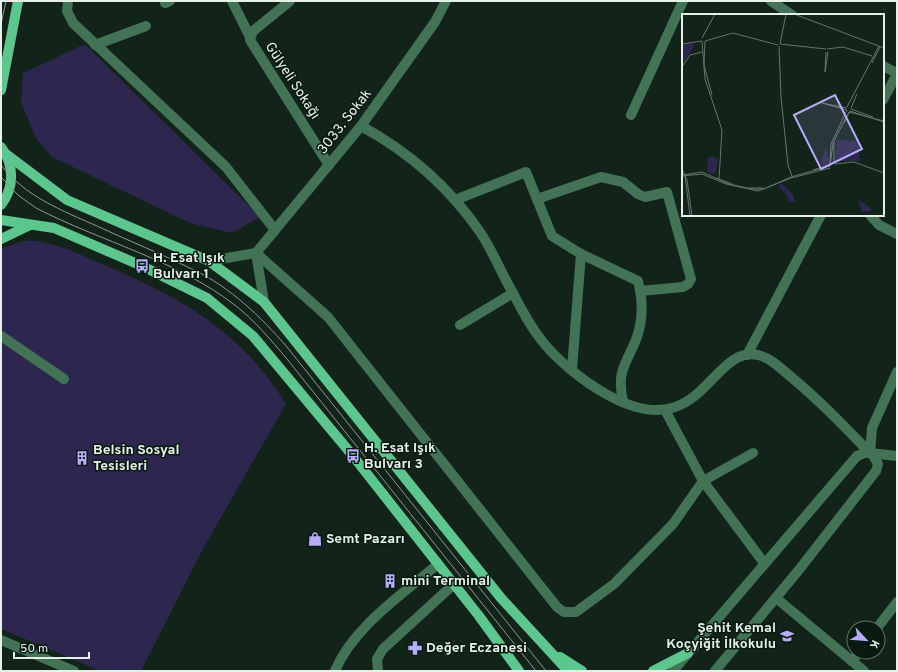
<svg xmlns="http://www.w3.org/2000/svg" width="898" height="672" font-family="Overpass,sans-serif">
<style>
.green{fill:#2d264e}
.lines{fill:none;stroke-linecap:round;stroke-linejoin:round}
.minor{stroke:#437257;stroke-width:10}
.major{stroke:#5dc68e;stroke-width:10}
.tram{stroke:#8d9a92;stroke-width:1}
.labels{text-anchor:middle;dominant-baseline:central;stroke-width:3;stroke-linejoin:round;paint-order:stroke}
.street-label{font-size:14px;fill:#e5f0e9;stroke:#091a10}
.poi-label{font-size:14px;font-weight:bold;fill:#e5f0e9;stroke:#091a10;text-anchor:start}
.inset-road{fill:none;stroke:#66756c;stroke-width:1}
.view{fill:#b6acf8;fill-opacity:0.15;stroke:#b6acf8;stroke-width:2}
.inset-edge{fill:none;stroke:#e5f0e9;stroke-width:2}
</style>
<rect width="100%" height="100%" fill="#122319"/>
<g class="green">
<polygon points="85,44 260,217 232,233 190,223 52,157 37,140 21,103 23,73"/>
<path d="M22,241c27,-2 54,12 78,22 79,34 140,66 186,141l-82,143 -63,124h-41l-99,-42v-380z"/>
</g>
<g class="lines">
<g class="minor">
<polyline points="68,1 67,11 73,23 226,167 275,230"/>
<polyline points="232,1 250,37"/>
<polyline points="290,1 253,31 250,40 329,165"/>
<polyline points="446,1 435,22 361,126 256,253 328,317 557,607 564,612 576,612 614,584 673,524 703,481 753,453"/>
<polyline points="771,1 792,15"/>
<polyline points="165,3 170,1"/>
<polyline points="95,45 146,26"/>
<polyline points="883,66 897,73"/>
<polyline points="883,100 897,74"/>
<polyline points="631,115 683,1"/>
<path d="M361,126c48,26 88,61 119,106 13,19 21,41 33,61 8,16 18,34 29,48 16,20 41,40 64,53 97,55 103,-49 152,-39 13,3 22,13 32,21 29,24 54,50 80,77l27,3"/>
<polyline points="537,199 601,177 623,182 638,194 645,197 667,192 691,279 688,284 683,287 640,291"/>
<path d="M455,200l71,-28 26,64 29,18 57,27c5,19 5,38 -1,56 -10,27 -21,32 -14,65"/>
<polyline points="870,215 879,225 897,234"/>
<polyline points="209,261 256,253 264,302"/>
<polyline points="460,325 513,293"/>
<polyline points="1,336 64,379"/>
<polyline points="747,355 821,215"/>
<polyline points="572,369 581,254"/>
<polyline points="665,410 703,481 764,563"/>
<polyline points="870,453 872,428 897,372"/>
<polyline points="776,598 864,671"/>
<polyline points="877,628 897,602"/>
<polyline points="1,640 74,671"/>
<polyline points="852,661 859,652"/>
<path d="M335,671c18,-44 67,-76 103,-107"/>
<polyline points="378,671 377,659 383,649 454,584"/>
<polyline points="673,671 857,456 867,452 873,455 878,464 876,471 798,571 715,671"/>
</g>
<g class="major">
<polyline points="1,90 18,1"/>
<path d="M1,147c13,18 14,40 0,58"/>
<polyline points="6,154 67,200 209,261 264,302 501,598 568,671"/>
<polyline points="1,220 54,228 142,266 207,298 253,336 353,456 479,616 519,671"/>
<polyline points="1,239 30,225"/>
<polyline points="560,657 582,671"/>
<polyline points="653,671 688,653"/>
</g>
<g class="tram">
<polyline points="1,24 6,1"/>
<path d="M1,165c23,31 62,46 96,61 32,15 65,28 97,44 36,17 67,47 93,77l259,324"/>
<path d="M1,177l17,18 18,13c66,34 141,52 200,98 19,15 35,34 51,53l249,312"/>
</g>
</g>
<defs>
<symbol id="bus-bare" viewBox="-9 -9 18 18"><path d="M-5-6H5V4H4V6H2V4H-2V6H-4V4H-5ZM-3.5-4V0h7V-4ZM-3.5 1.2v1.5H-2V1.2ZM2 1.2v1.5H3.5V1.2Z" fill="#b6acf8" stroke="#091a10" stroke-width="2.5" paint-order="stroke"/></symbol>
<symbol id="building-bare" viewBox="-9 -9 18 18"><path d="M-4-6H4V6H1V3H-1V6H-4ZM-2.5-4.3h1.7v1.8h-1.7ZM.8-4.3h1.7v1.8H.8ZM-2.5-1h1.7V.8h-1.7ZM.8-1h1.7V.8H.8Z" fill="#b6acf8" stroke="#091a10" stroke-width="2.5" paint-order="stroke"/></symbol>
<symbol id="shop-bare" viewBox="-9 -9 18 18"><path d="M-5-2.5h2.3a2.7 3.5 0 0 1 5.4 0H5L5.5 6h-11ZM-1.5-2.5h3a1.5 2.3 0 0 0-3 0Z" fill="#b6acf8" stroke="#091a10" stroke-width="2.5" paint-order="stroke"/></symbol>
<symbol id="school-bare" viewBox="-9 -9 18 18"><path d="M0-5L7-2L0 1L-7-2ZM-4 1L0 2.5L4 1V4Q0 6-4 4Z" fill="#b6acf8" stroke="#091a10" stroke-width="2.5" paint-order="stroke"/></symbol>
<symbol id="pharmacy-bare" viewBox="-9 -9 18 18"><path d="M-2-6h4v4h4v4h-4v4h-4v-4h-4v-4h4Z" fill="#b6acf8" stroke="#091a10" stroke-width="2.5" paint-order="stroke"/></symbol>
</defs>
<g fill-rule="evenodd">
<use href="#bus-bare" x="132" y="256" width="20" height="20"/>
<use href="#bus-bare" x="343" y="446" width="20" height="20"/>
<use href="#building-bare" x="72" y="448" width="20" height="20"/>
<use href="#shop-bare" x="305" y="529" width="20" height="20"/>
<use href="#building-bare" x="380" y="571" width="20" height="20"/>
<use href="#school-bare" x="777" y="626" width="20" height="20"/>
<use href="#pharmacy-bare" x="405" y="638" width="20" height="20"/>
</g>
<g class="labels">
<g class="street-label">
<text transform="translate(292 81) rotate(57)">Gülyeli Sokağı</text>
<text transform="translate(345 122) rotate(-52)">3033. Sokak</text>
</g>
<g class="poi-label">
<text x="153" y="258">H. Esat Işık<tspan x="153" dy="16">Bulvarı 1</tspan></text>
<text x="364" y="448">H. Esat Işık<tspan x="364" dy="16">Bulvarı 3</tspan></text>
<text x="93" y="450">Belsin Sosyal<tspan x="93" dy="16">Tesisleri</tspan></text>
<text x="326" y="539">Semt Pazarı</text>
<text x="401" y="581">mini Terminal</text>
<text x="776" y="628" text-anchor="end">Şehit Kemal<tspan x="776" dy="16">Koçyiğit İlkokulu</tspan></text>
<text x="426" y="648">Değer Eczanesi</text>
</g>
</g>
<g transform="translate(682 14)">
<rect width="202" height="202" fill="#122319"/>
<path d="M9,29l4,2 -13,20v-20zM155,126l21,1 2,20h-25zM144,133l3,15 -5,4 -3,-3zM30,142l6,3 -2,13 -4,2 -5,-3 1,-13zM100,170l11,10 2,8h-7v-5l-10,-12zM176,186l13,8v3l-9,1z" fill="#2d264e"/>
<path class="inset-road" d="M112,0l90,34M20,24l13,-24M20,27l3,38 17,51 -3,49M23,27l28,-8 45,12M23,27l-1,24 8,30M0,30l20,-3M98,30l46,5M98,30l6,-30M97,32l2,51 7,68 4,11M145,35l16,-2 29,9M144,38l-1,20 3,-20M190,49l8,-16M0,53l8,-12 12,-3M165,93l32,-61M169,94l6,-14M169,95l22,8M165,96l-25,-7 25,5M168,97l34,11M162,109l6,-12M152,150v-22M153,150l19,-2 30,11M148,151l1,-21 16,-34M131,156l17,-5M1,157l4,9 5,36M0,161l20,-3 27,12 23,5h12l27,-12 39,-11 3,-23 16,-31 35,9M0,162l20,-2 24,10 32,7 33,-13 39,-10M3,162l5,40M34,164l16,6M67,174h14"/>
<path class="view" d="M153,81l27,54 -41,20 -27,-54z"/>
<rect width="202" height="202" class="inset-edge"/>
</g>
<rect width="898" height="672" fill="none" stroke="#e5f0e9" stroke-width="4"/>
<g transform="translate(866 640) rotate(116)"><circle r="19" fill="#091a10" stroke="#617067"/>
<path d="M0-3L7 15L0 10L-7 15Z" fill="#b6acf8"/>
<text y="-6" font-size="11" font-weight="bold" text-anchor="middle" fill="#e5f0e9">K</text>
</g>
<path d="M14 652v6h75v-6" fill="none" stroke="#e5f0e9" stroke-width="2"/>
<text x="20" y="652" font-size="12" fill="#e5f0e9" stroke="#091a10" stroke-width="3" paint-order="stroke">50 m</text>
</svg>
